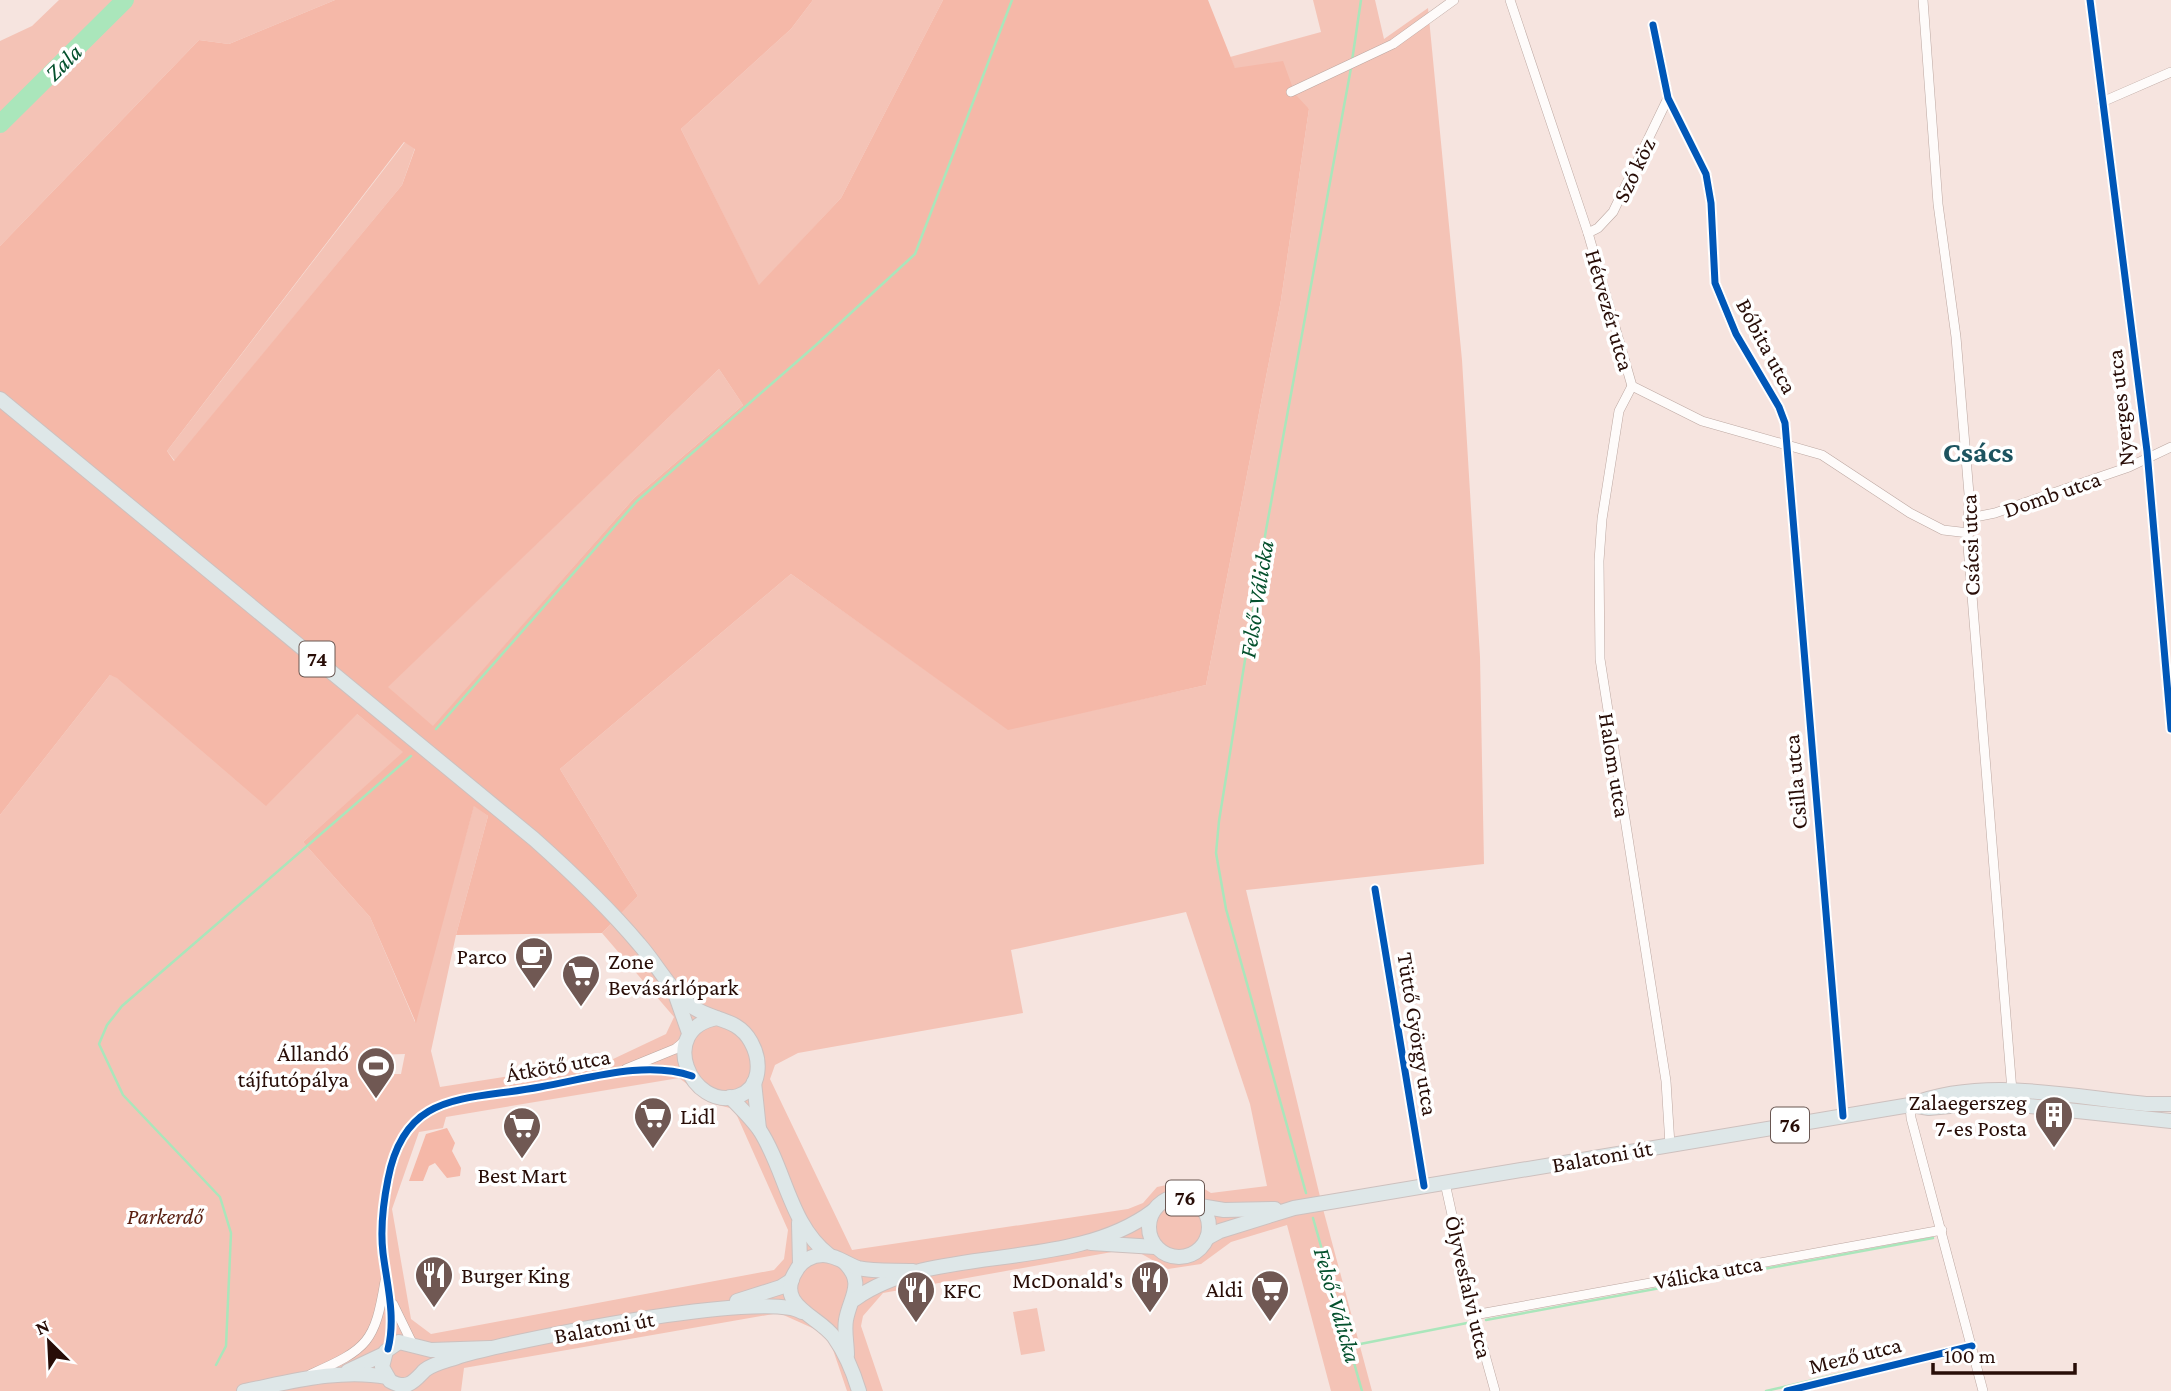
<svg xmlns="http://www.w3.org/2000/svg" width="2171" height="1391" font-family="'Crimson Pro',serif">
<style>
.green{fill:#f4c3b6;fill-rule:evenodd}
.forest{fill:#f5b8a8;fill-rule:evenodd}
.lines{fill:none;stroke-linecap:round;stroke-linejoin:round}
.stream{stroke:#aae6bb;stroke-width:2.5}
.river{stroke:#aae6bb;stroke-width:18}
.minor-casing{stroke:#bca7a1;stroke-width:10}
.primary-casing{stroke:#cdc0be;stroke-width:16}
.minor{stroke:#fefbfa;stroke-width:9}
.primary{stroke:#dee7e8;stroke-width:14}
.cycleway-casing{stroke:#fff;stroke-width:11}
.cycleway{stroke:#0057b8;stroke-width:7}
.labels{text-anchor:middle;dominant-baseline:central;stroke-width:7;stroke-linejoin:round;paint-order:stroke}
.shield{fill:#fff;stroke:#685651;stroke-width:2}
.shield-label{font-size:21px;font-weight:bold;fill:#280d07}
.street-label{font-size:23px;fill:#280d07;stroke:#fff}
.poi-label{font-size:23px;fill:#280d07;stroke:#fff;text-anchor:end}
.park-label{font-size:23px;font-style:italic;fill:#5a1f10;stroke:#fff}
.water-label{font-size:24px;font-style:italic;fill:#04512d;stroke:#fff}
.district-label{font-size:30px;font-weight:bold;fill:#1d5460;stroke:#fff}
</style>
<rect width="100%" height="100%" fill="#f6e4df"/>
<g class="green">
<polygon points="59,0 335,0 229,44 199,40 0,246 0,41 32,26"/>
<polygon points="813,0 943,0 841,198 759,286 681,129 791,29"/>
<path d="M1313,0h62l9,39 44,-31 34,352 18,297 4,207 -238,26 77,319 49,182h-41l-44,-166 -56,17 -30,22 -33,5 -28,-16 -28,-1 -229,41 -20,23 -2,10 22,65h-36l-19,-56 -49,-22 -315,55 -3,23h-461v-576l110,-140 247,39 47,38 -101,90 67,75 45,105 59,-217 14,11 -32,119 -25,116 9,36 171,-27 55,-26 8,-17 -72,-84 36,-37 -78,-127 231,-195 217,155 198,-44 75,-385 28,-191 -74,-40 -5,-12 91,-25zM1186,912l64,192 17,82 -56,7 -21,-13 -33,7 -14,16 -15,6 -276,41 -82,-171 5,-14 23,-12 225,-40 -12,-63zM405,1054l-4,20h-27l1,-19zM679,1078l35,26 20,5 54,121 -4,29 -10,11 -343,64 -20,-15 -19,-110 27,-77 24,-4 3,-11z"/>
<polygon points="405,142 415,148 402,185 175,461 167,451"/>
<polygon points="719,369 743,405 634,498 433,727 387,687"/>
<polygon points="1037,1308 1045,1351 1021,1355 1013,1312"/>
</g>
<g class="forest">
<path d="M335,0h478l-22,29 -110,100 78,156 82,-87 102,-198h265l27,68 48,-7 12,33 14,15 -28,191 -75,385 -198,45 -217,-156 -231,195 78,127 -36,37 -146,2 32,-119 -14,-10 -58,217 -46,-106 -67,-75 100,-90 -46,-38 -91,92 -149,-128 -7,-3 -110,140v-569l199,-206 30,4zM404,142l11,7 -13,36 -228,276 -7,-10zM719,369l24,36 -109,93 -201,228 -45,-39z"/>
<polygon points="447,1128 455,1143 452,1151 461,1168 460,1176 447,1178 435,1163 429,1166 423,1181 409,1181 426,1134"/>
</g>
<g class="lines">
<g class="stream">
<polyline points="1352,61 1361,0"/>
<polyline points="436,729 637,501 816,345 915,254 1012,0"/>
<polyline points="1306,1193 1226,909 1216,853 1219,821 1266,530 1351,68"/>
<polyline points="1313,1218 1362,1391"/>
<polyline points="1486,1320 1933,1238"/>
<polyline points="1350,1346 1467,1323"/>
<polyline points="216,1365 226,1346 231,1233 220,1197 123,1095 99,1044 107,1025 122,1006 411,756"/>
<polyline points="1766,1391 1855,1370"/>
</g>
<polyline class="river" points="0,124 125,0"/>
<defs>
<g id="minor">
<polyline points="1510,0 1588,233 1632,386 1702,421 1822,455 1910,513 1943,530 1969,533"/>
<polyline points="1923,0 1938,204 1956,337 1969,494 1968,546 2012,1091"/>
<polyline points="2090,0 2147,451 2171,729"/>
<polyline points="1653,25 1668,98 1706,174 1711,203 1715,283 1736,334 1779,407 1785,423 1843,1116"/>
<polyline points="1291,92 1393,44 1454,0"/>
<polyline points="2102,102 2171,72"/>
<polyline points="1588,233 1598,228 1613,212 1668,98"/>
<polyline points="1632,386 1619,411 1602,519 1599,561 1600,659 1666,1081 1670,1145"/>
<polyline points="1970,518 1995,513 2129,467 2171,447"/>
<polyline points="1375,889 1424,1186"/>
<polyline points="626,1069 675,1049 686,1040"/>
<polyline points="1910,1105 1911,1118 1983,1391"/>
<polyline points="1445,1183 1474,1315 1495,1391"/>
<polyline points="393,1304 412,1343"/>
<polyline points="1474,1315 1942,1230"/>
<path d="M388,1349c8,-32 -1,-64 -5,-95 -3,-26 0,-49 5,-74 17,-89 76,-79 150,-93 47,-8 106,-28 153,-11"/>
<path d="M311,1374c57,-25 64,-32 74,-93"/>
<polyline points="1787,1391 1972,1346"/>
</g>
<g id="primary">
<path d="M0,399l534,440c37,33 73,67 105,105 17,19 30,45 51,61 21,17 47,11 61,37 10,18 11,46 -13,54 -47,16 -82,-67 -21,-78"/>
<polyline points="676,996 689,1033"/>
<polyline points="754,1082 759,1129"/>
<path d="M730,1097c10,10 21,21 29,32 27,41 30,95 70,126"/>
<polyline points="1912,1105 1929,1108 1991,1102 2171,1121"/>
<circle cx="1179" cy="1227" r="30"/>
<polyline points="1200,1206 1224,1210 1275,1209"/>
<polyline points="799,1223 800,1264"/>
<path d="M1207,1238l13,-7 74,-23 616,-103c75,-29 159,-8 236,-1h25"/>
<polyline points="1091,1243 1155,1247"/>
<path d="M844,1262c22,21 6,35 2,58 -2,11 1,24 1,35"/>
<path d="M855,1299c80,-57 214,-25 298,-88"/>
<polyline points="737,1301 781,1287 792,1280"/>
<path d="M490,1348l-59,2 -32,-8 -13,9 -4,16 8,14c18,10 24,0 35,-11 9,-7 25,-10 35,-14 51,-15 306,-67 342,-44"/>
<polyline points="348,1371 384,1354"/>
<path d="M244,1391c46,-9 96,-23 143,-14"/>
<path d="M859,1391c-6,-20 -13,-37 -25,-54 -15,-21 -60,-32 -38,-66 5,-10 16,-16 27,-16 13,0 23,9 35,13 17,4 38,2 55,3"/>
</g>
</defs>
<use href="#minor" class="minor-casing"/>
<use href="#primary" class="primary-casing"/>
<use href="#minor" class="minor"/>
<use href="#primary" class="primary"/>
<defs>
<g id="cycleway">
<polyline points="2090,0 2147,451 2171,729"/>
<polyline points="1653,25 1668,98 1706,174 1711,203 1715,283 1736,334 1779,407 1785,423 1843,1116"/>
<polyline points="1375,889 1424,1186"/>
<path d="M388,1349c8,-32 -1,-64 -5,-96 -3,-25 0,-49 5,-74 17,-89 77,-78 152,-92 47,-8 105,-27 152,-11"/>
<polyline points="1787,1391 1972,1346"/>
</g>
</defs>
<use href="#cycleway" class="cycleway-casing"/>
<use href="#cycleway" class="cycleway"/>
</g>
<defs>
<symbol id="cafe-pin" viewBox="-11 -11 22 30"><path d="M0 17L-7.5 6A9.5 9.5 0 1 1 7.5 6Z" fill="#705853" stroke="#fff"/><path d="M-5.5-4.5H6V0H3Q3 3.5 0 3.5H-2.5Q-5.5 3.5-5.5 0ZM3-3.2v2h1.7v-2ZM-6 4.5H4V6H-6Z" fill="#fff"/></symbol>
<symbol id="supermarket-pin" viewBox="-11 -11 22 30"><path d="M0 17L-7.5 6A9.5 9.5 0 1 1 7.5 6Z" fill="#705853" stroke="#fff"/><path d="M-6-5.5h2.5l.6 2H6L4.5 2H-2.5L-4.4-4H-6ZM-1.5 3.2a1.3 1.3 0 1 0 .1 0ZM3 3.2a1.3 1.3 0 1 0 .1 0Z" fill="#fff"/></symbol>
<symbol id="stadium-pin" viewBox="-11 -11 22 30"><path d="M0 17L-7.5 6A9.5 9.5 0 1 1 7.5 6Z" fill="#705853" stroke="#fff"/><path d="M0-5a6.5 5 0 1 0 0 10a6.5 5 0 1 0 0-10ZM-3.5-1.8h7v3.6h-7Z" fill="#fff"/></symbol>
<symbol id="building-pin" viewBox="-11 -11 22 30"><path d="M0 17L-7.5 6A9.5 9.5 0 1 1 7.5 6Z" fill="#705853" stroke="#fff"/><path d="M-4-6H4V6H1V3H-1V6H-4ZM-2.5-4.3h1.7v1.8h-1.7ZM.8-4.3h1.7v1.8H.8ZM-2.5-1h1.7V.8h-1.7ZM.8-1h1.7V.8H.8Z" fill="#fff"/></symbol>
<symbol id="restaurant-pin" viewBox="-11 -11 22 30"><path d="M0 17L-7.5 6A9.5 9.5 0 1 1 7.5 6Z" fill="#705853" stroke="#fff"/><path d="M-5-6h1v4h1v-4h1v4h1v-4h1v5L-1.5 .5V6h-2V.5L-5-1ZM5-6V6H3V1.5H1.5Q1.5-4 5-6Z" fill="#fff"/></symbol>
</defs>
<g fill-rule="evenodd">
<use href="#cafe-pin" x="512" y="934" width="44" height="60"/>
<use href="#supermarket-pin" x="559" y="952" width="44" height="60"/>
<use href="#stadium-pin" x="354" y="1044" width="44" height="60"/>
<use href="#building-pin" x="2032" y="1093" width="44" height="60"/>
<use href="#supermarket-pin" x="631" y="1094" width="44" height="60"/>
<use href="#supermarket-pin" x="500" y="1104" width="44" height="60"/>
<use href="#restaurant-pin" x="412" y="1253" width="44" height="60"/>
<use href="#restaurant-pin" x="1128" y="1258" width="44" height="60"/>
<use href="#supermarket-pin" x="1248" y="1267" width="44" height="60"/>
<use href="#restaurant-pin" x="894" y="1268" width="44" height="60"/>
</g>
<g class="labels">
<g class="shield">
<rect x="299.5" y="641.5" width="35" height="35" rx="5"/>
<rect x="1771" y="1107.5" width="38" height="35" rx="5"/>
<rect x="1166" y="1180.5" width="38" height="35" rx="5"/>
</g>
<g class="shield-label">
<text x="317" y="659">74</text>
<text x="1790" y="1125">76</text>
<text x="1185" y="1198">76</text>
</g>
<g class="street-label">
<text transform="translate(1634 170) rotate(-64)">Szó köz</text>
<text transform="translate(1610 310) rotate(74)">Hétvezér utca</text>
<text transform="translate(1767 346) rotate(62)">Bóbita utca</text>
<text transform="translate(2120 408) rotate(-96)">Nyerges utca</text>
<text transform="translate(2052 494) rotate(-19)">Domb utca</text>
<text transform="translate(1970 545) rotate(-92)">Csácsi utca</text>
<text transform="translate(1615 765) rotate(81)">Halom utca</text>
<text transform="translate(1795 782) rotate(-95)">Csilla utca</text>
<text transform="translate(1418 1034) rotate(81)">Tüttő György utca</text>
<text transform="translate(558 1065) rotate(-10)">Átkötő utca</text>
<text transform="translate(1602 1156) rotate(-10)">Balatoni út</text>
<text transform="translate(1708 1272) rotate(-10)">Válicka utca</text>
<text transform="translate(1469 1287) rotate(77)">Ölyvesfalvi utca</text>
<text transform="translate(604 1327) rotate(-10)">Balatoni út</text>
<text transform="translate(1855 1355) rotate(-14)">Mező utca</text>
</g>
<g class="poi-label">
<text x="507" y="956">Parco</text>
<text x="608" y="961" text-anchor="start">Zone<tspan x="608" dy="26">Bevásárlópark</tspan></text>
<text x="349" y="1053">Állandó<tspan x="349" dy="26">tájfutópálya</tspan></text>
<text x="2027" y="1102">Zalaegerszeg<tspan x="2027" dy="26">7-es Posta</tspan></text>
<text x="680" y="1116" text-anchor="start">Lidl</text>
<text x="522" y="1175" text-anchor="middle">Best Mart</text>
<text x="461" y="1275" text-anchor="start">Burger King</text>
<text x="1123" y="1280">McDonald's</text>
<text x="1243" y="1289">Aldi</text>
<text x="943" y="1290" text-anchor="start">KFC</text>
</g>
<g class="park-label">
<text x="165" y="1216">Parkerdő</text>
</g>
<g class="water-label">
<text transform="translate(63 62) rotate(-45)">Zala</text>
<text transform="translate(1256 599) rotate(-81)">Felső-Válicka</text>
<text transform="translate(1338 1305) rotate(74)">Felső-Válicka</text>
</g>
<g class="district-label">
<text x="1978" y="451">Csács</text>
</g>
</g>
<g transform="translate(49 1342) rotate(336)" stroke="#ffffff" stroke-width="5" paint-order="stroke">
<path d="M0-5L12 26L0 18L-12 26Z" fill="#280d07"/>
<text y="-10" font-size="19" font-weight="bold" text-anchor="middle" fill="#280d07">N</text>
</g>
<path d="M1933 1363v10h142v-10" fill="none" stroke="#280d07" stroke-width="3.5"/>
<text x="1944" y="1363" font-size="21" fill="#280d07" stroke="#ffffff" stroke-width="5" paint-order="stroke">100 m</text>
</svg>
